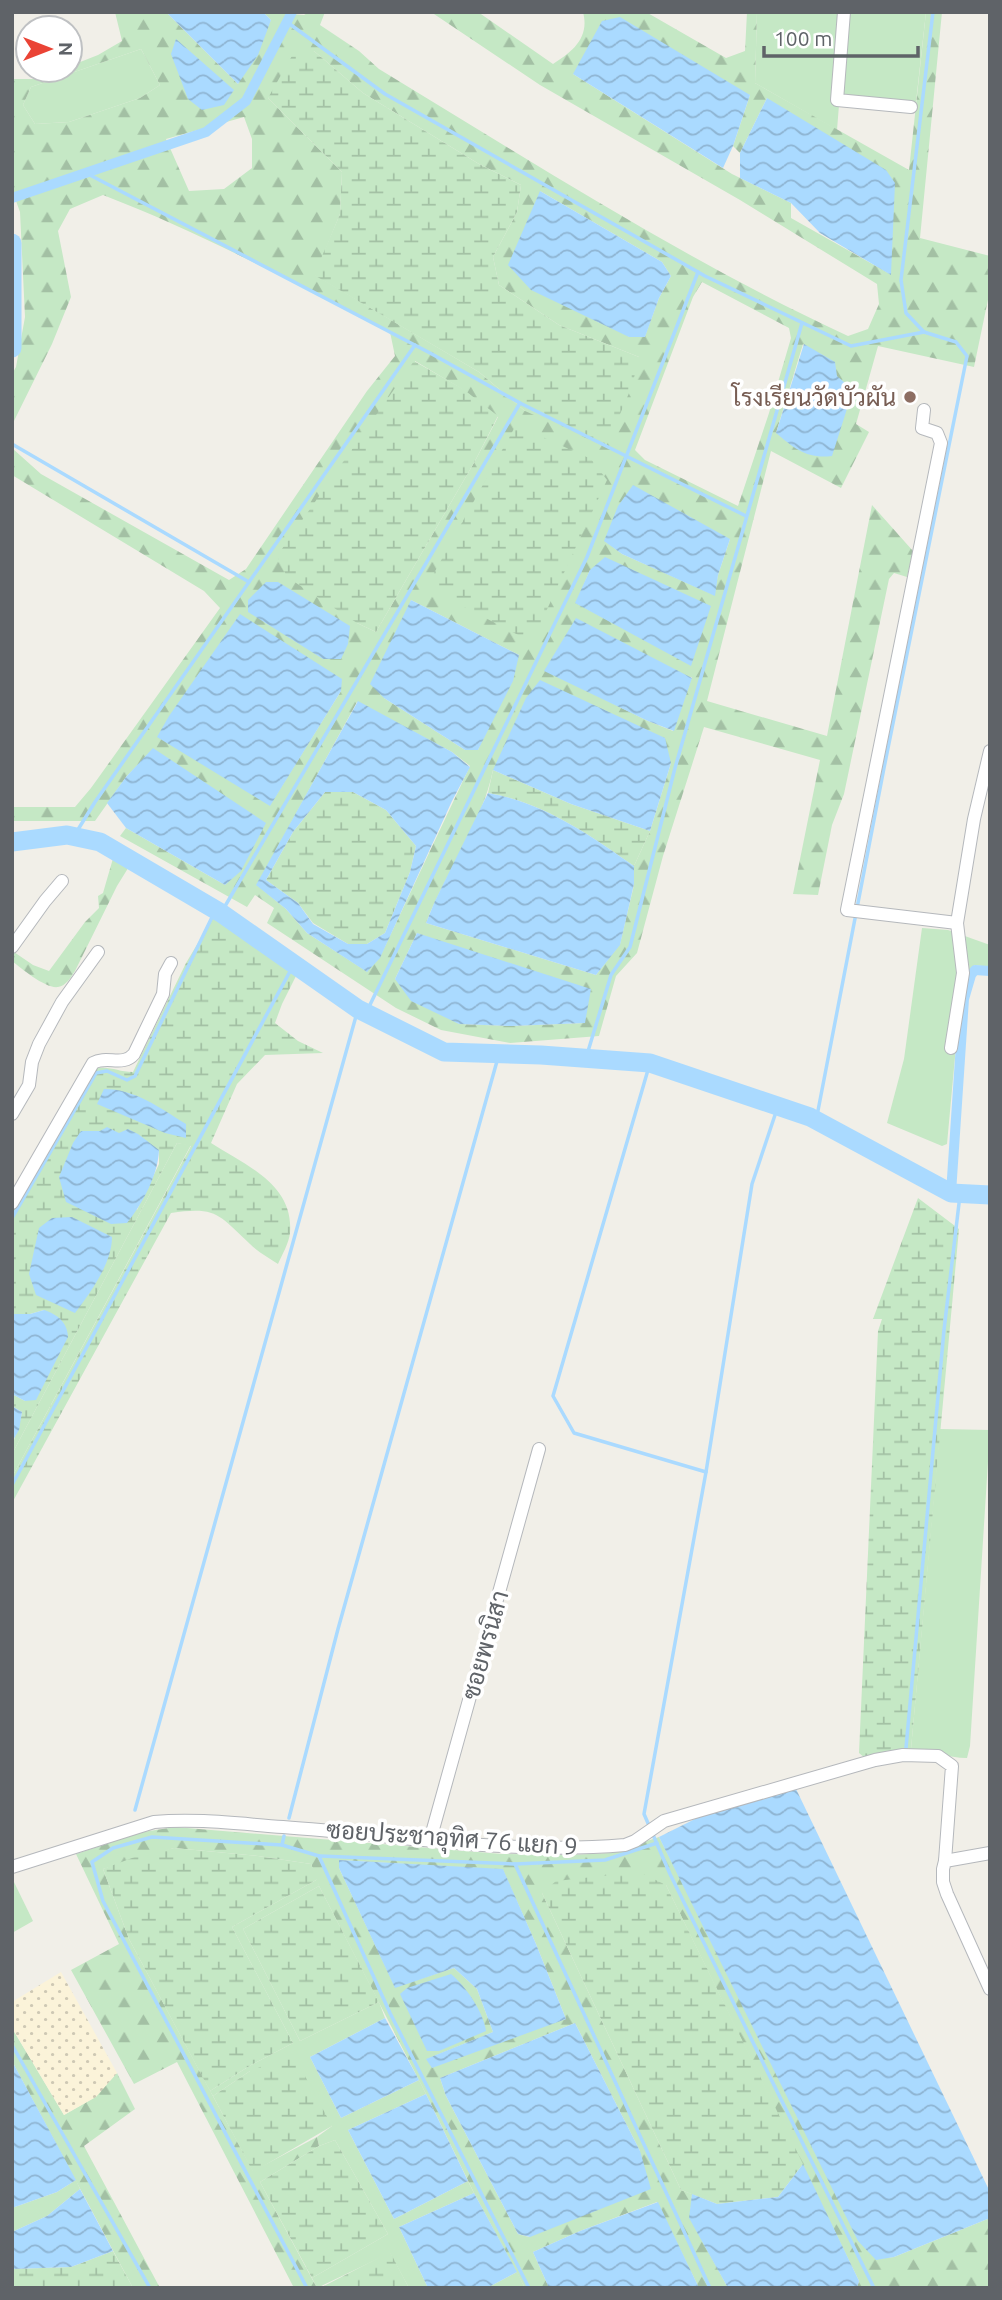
<svg xmlns="http://www.w3.org/2000/svg" width="1002" height="2300" font-family="Ubuntu,Sarabun,sans-serif">
<style>
.grass{fill:#c5e8c5}
.forest{fill:url(#forest-firs);fill-rule:evenodd}
.wetland{fill:url(#wetland-marsh);fill-rule:evenodd}
.sand{fill:url(#sand-dots)}
.water{fill:url(#water-waves);fill-rule:evenodd}
.lines{fill:none;stroke-linecap:round;stroke-linejoin:round}
.stream{stroke:#aadaff;stroke-width:3.5}
.canal{stroke:#aadaff;stroke-width:10}
.river{stroke:#aadaff;stroke-width:19}
.street-casing{stroke:#b5b8bc;stroke-width:14}
.street{stroke:#fff;stroke-width:12}
.education-dot{fill:#8d6e63;stroke:#fff;stroke-width:2.5}
.labels{text-anchor:middle;dominant-baseline:central;stroke-width:7;stroke-linejoin:round;paint-order:stroke}
.education-label{font-size:24px;fill:#785e54;stroke:#fff;text-anchor:end}
.street-label{font-size:24px;fill:#5f6368;stroke:#fff}
</style>
<defs>
<pattern id="forest-firs" width="22" height="20" patternUnits="userSpaceOnUse" patternTransform="scale(1.75)"><rect width="22" height="20" fill="#c5e8c5"/><path d="M5 1l3.5 6h-7zM16 11l3.5 6h-7z" fill="#a3c0a4"/></pattern>
<pattern id="wetland-marsh" width="20" height="14" patternUnits="userSpaceOnUse" patternTransform="scale(1.75)"><rect width="20" height="14" fill="#c5e8c5"/><path d="M1 5h8M5 5V1M11 12h8M15 12V8" fill="none" stroke="#a3c0a4"/></pattern>
<pattern id="sand-dots" width="8" height="8" patternUnits="userSpaceOnUse" patternTransform="scale(1.75)"><rect width="8" height="8" fill="#fbf3d9"/><path d="M2 2h.1M6 6h.1" fill="none" stroke="#cec8b4" stroke-width="1.8" stroke-linecap="round"/></pattern>
<pattern id="water-waves" width="16" height="10" patternUnits="userSpaceOnUse" patternTransform="scale(1.75)"><rect width="16" height="10" fill="#aadaff"/><path d="M0 5q4-4 8 0t8 0" fill="none" stroke="#8eb4d2"/></pattern>
</defs>
<rect width="100%" height="100%" fill="#f1efe8"/>
<g class="grass">
<polygon points="757,12 926,12 915,111 839,105 837,130 755,83"/>
<polygon points="141,49 160,85 140,98 69,122 35,124 23,105 31,87"/>
<polygon points="922,928 948,930 990,945 990,967 974,965 976,975 967,981 957,1035 947,1144 942,1146 887,1123 904,1059"/>
<polygon points="177,1143 191,1145 12,1477 12,1454"/>
<path d="M940,1429l50,1 -20,316 -3,12c-19,0 -36,-8 -56,-9z"/>
<polygon points="12,1878 33,1921 12,1933"/>
<polygon points="318,1879 319,1886 243,1929 300,2041 379,2002 385,2018 310,2057 341,2118 419,2080 426,2094 348,2130 394,2219 468,2181 474,2193 399,2227 428,2288 409,2288 390,2253 317,2288 312,2278 388,2234 335,2140 319,2146 317,2137 332,2126 250,2071 213,2096 210,2091 251,2065 293,2043 232,1927"/>
<polygon points="76,2180 80,2189 47,2216 12,2232 12,2208 57,2192"/>
<polygon points="517,2272 525,2288 487,2288"/>
</g>
<g class="forest">
<path d="M115,12h51l72,72 33,-64 -8,-8 41,3 5,-3h16l-5,13 39,26 20,18c154,93 305,191 469,267l20,-7 11,-25 -2,-20 -137,-84 -200,-115 -109,-73h47l75,52c19,-12 37,-26 30,-52h63l80,46 19,-7 2,-39h10l-2,71 154,87 17,-158h16l-22,226 70,18v34l-16,77 -96,-21 -22,78 13,8 -28,56 -70,-37 -64,250 120,35 45,-231 41,46 -6,26 -13,-4 -5,6 -45,215 -12,31 -14,70 -25,-1 27,-134 -116,-33 -41,129 -26,97 -21,23 -17,60 -89,7 -69,-13 -45,-22 -129,-85 7,-15 -19,-13 -8,12 -127,-71 6,-8 99,57 40,-61 -112,-75 -27,28 -31,44h-83v-14h63l16,-19 129,-180 -16,-17 -192,-116v-27l29,26 188,106 17,-11 121,-178 28,-35 -5,-24c-94,-48 -188,-99 -287,-137l-33,14 -12,22 13,66 -19,47 -40,81v-51l4,-7 9,-50 -5,-105 -8,-22v-111h26l23,-9h9v-4l28,-11 24,-14zM141,49l19,36 -20,13 -71,24 -34,2 -12,-19 8,-18zM314,51l49,42 116,71 42,21 -4,27 -24,45 6,28 60,40 80,32 -114,54 -46,-39 -164,-97 25,-61 2,-42 -74,-74zM573,74l177,21 -17,51 7,7 27,-55 123,176 -99,-56v-15l-59,-29zM244,117l8,22v29l-28,21 -35,2 -23,-52zM540,191l122,71 9,14 -12,22 -14,38 -16,1zM702,282l87,46 2,10 -22,75 -31,93 -93,-46 -10,-10 58,-153zM803,344l34,32 -61,57zM415,361l47,28 36,28 -23,44 -99,171 -19,-9zM730,539l-12,36 -4,20 -92,-41 -17,-13zM590,570l101,95 -115,-62zM411,600l108,55 -41,95h-13l-81,-52zM240,615l35,23 66,53 -71,114zM545,670l147,7 -19,54 -25,-10zM357,702l95,50 18,14 -90,191 -14,14 -59,-38 -21,-24 -29,-24zM671,763l-21,68 -16,35v19l-14,59 -24,31 -170,-52c20,-52 56,-99 67,-153zM417,933l168,90 -74,3 -52,-2 -64,-45z"/>
<path d="M114,855l16,10 -13,21 -42,85c-4,6 -9,15 -17,16 -12,2 -36,-18 -46,-26l2,-9 19,13 16,6 36,-49 14,-14 -1,-12 5,-3z"/>
<path d="M175,1827l327,27 67,1 42,-2 48,-16 217,422 18,-2 96,-39v70h-133l2,-7 -193,-396 -124,8 139,297 11,4 -2,24 38,70h-29l-42,-86 -77,29 -47,21 16,36h-24l-51,-95 -48,-99 -107,-208 -8,-22 -53,-8 -84,-8 -71,21 26,70 124,232 64,-34 2,9 -59,36 57,106h-23l-117,-226 -43,22 -63,-114 48,-26 -43,-90 67,-22zM339,1860l164,10 33,74 30,75 -139,40 66,-27 -16,-43 -23,-21 -59,19 -56,-119zM575,2023l65,128 -111,86 -11,-3 -72,-138 -6,-18z"/>
<polygon points="12,2028 64,2115 95,2097 117,2073 135,2109 84,2146 160,2288 133,2288 12,2061"/>
</g>
<g class="wetland">
<polygon points="314,51 363,93 479,164 521,185 517,212 493,257 499,285 559,325 639,357 632,386 606,447 525,411 479,372 314,275 340,214 342,172 268,98 293,54"/>
<polygon points="414,361 463,389 498,416 475,461 376,632 357,623 287,577 277,556"/>
<polygon points="516,425 591,459 607,480 537,631 524,638 449,599 428,584"/>
<path d="M493,770l78,34 79,27 -16,35c-44,-31 -91,-64 -146,-73z"/>
<polygon points="325,792 353,792 386,810 416,846 410,872 385,933 367,944 348,944 313,923 298,903 266,880 293,832"/>
<path d="M216,913l80,63 -14,28 -7,19 23,18 25,12 -58,2 -28,29 -26,59c34,22 83,41 79,90 -1,10 -8,22 -12,31 -9,-6 -20,-12 -28,-20 -31,-29 -33,-38 -79,-31l-159,290v-26l179,-331 -14,-3 -165,311c0,-15 8,-27 10,-42l-10,-6v-12l13,7 19,-91 -14,4h-18v-106l81,-139c17,-4 24,3 40,3l53,-109zM82,1131l37,2 40,17v14l-22,46z"/>
<polygon points="918,1198 959,1229 911,1749 865,1758 859,1753 878,1331 882,1319 873,1319"/>
<polygon points="174,1848 258,1856 311,1864 318,1879 232,1927 293,2043 251,2065 210,2091 129,1939 103,1869 140,1855"/>
<polygon points="639,1872 666,1885 803,2164 778,2197 717,2204 681,2190 542,1893 556,1881"/>
<polygon points="319,1886 379,2002 300,2041 243,1929"/>
<polygon points="293,2054 332,2126 253,2172 213,2096 250,2071"/>
<polygon points="335,2140 388,2234 312,2278 260,2182 319,2146"/>
<polygon points="113,2251 133,2288 12,2288 12,2269 71,2267"/>
<polygon points="390,2252 409,2288 320,2288"/>
</g>
<polygon class="sand" points="61,1972 117,2073 96,2097 64,2115 12,2028 12,2002"/>
<g class="water">
<polygon points="166,12 263,12 271,20 258,55 238,84"/>
<polygon points="620,17 750,95 733,146 723,168 573,74 602,21"/>
<polygon points="176,39 234,90 224,105 202,110 188,99 171,54"/>
<polygon points="767,98 886,170 895,183 891,275 820,233 791,203 740,178 740,153"/>
<polygon points="540,191 662,262 671,276 659,298 645,337 629,337 531,290 508,265"/>
<path d="M804,344l31,18 2,14 16,14 -21,66c-25,3 -37,-7 -56,-23z"/>
<polygon points="633,485 730,539 718,575 715,596 622,554 604,541 618,506"/>
<polygon points="605,557 711,606 691,666 575,603 590,570"/>
<polygon points="266,582 278,582 350,626 348,644 341,659 323,659 248,612 248,600"/>
<polygon points="411,600 519,655 513,681 478,750 465,750 384,698 370,684"/>
<polygon points="240,614 342,679 341,691 270,806 157,737 169,716"/>
<polygon points="576,618 692,678 674,731 648,721 544,671"/>
<polygon points="540,680 665,738 671,763 650,831 571,804 493,770 526,698"/>
<path d="M358,701l94,51 18,15 -18,34 -72,157 -13,14 -60,-39 -21,-24 -30,-24zM325,792h28l33,18 30,36 -6,26 -25,61 -18,11h-19l-35,-20 -15,-21 -32,-23 27,-48z"/>
<polygon points="153,748 266,823 241,871 225,885 126,828 107,803 126,777"/>
<path d="M488,793c55,9 102,42 146,73v18l-14,61 -24,30 -170,-52 9,-22z"/>
<polygon points="417,933 591,989 585,1023 511,1026 459,1024 411,1001 395,979"/>
<path d="M104,1089c31,0 56,19 82,35v14l-21,-5 -68,-29z"/>
<path d="M107,1127l12,6 9,-4 10,5 21,16c-1,25 -16,53 -32,73l-16,1 -45,-22 -7,-25 14,-34 8,-12h19z"/>
<path d="M72,1217l40,20c0,26 -21,55 -37,76l-39,-18 -7,-21 10,-46 13,-10z"/>
<path d="M44,1310c13,4 24,13 24,27l-32,63 -11,1 -13,-7v-80h18z"/>
<polygon points="12,1406 22,1412 19,1430 12,1442"/>
<polygon points="796,1789 990,2192 990,2218 894,2257 876,2260 858,2241 659,1837 705,1814"/>
<polygon points="339,1860 503,1869 536,1944 566,2019 432,2068 426,2059 493,2032 477,1989 454,1968 395,1988 339,1868"/>
<path d="M451,1974c15,13 32,37 35,57l-47,20h-12l-27,-57 7,-6z"/>
<polygon points="385,2018 419,2080 341,2118 310,2057"/>
<polygon points="575,2023 640,2151 651,2189 530,2237 518,2234 446,2096 440,2078"/>
<polygon points="12,2061 76,2180 57,2192 12,2208"/>
<polygon points="426,2094 468,2181 394,2219 348,2130"/>
<polygon points="803,2164 859,2281 857,2288 728,2288 689,2218 692,2194 717,2204 778,2197"/>
<polygon points="80,2189 113,2251 71,2267 12,2269 12,2232 47,2216"/>
<polygon points="474,2193 517,2272 487,2288 428,2288 399,2227"/>
<polygon points="658,2202 699,2288 549,2288 533,2252 580,2231"/>
</g>
<g class="lines">
<g class="stream">
<polyline points="287,22 385,94 705,276 851,346 924,332 956,342 967,356 884,768 816,1121"/>
<polyline points="86,173 430,353 520,403 746,516"/>
<polyline points="924,332 906,313 901,280 933,12"/>
<polyline points="12,444 249,582"/>
<polyline points="74,836 95,802 415,345"/>
<polyline points="221,913 520,403"/>
<polyline points="366,1013 587,557 698,272"/>
<polyline points="586,1058 611,975 630,947 675,768 802,323"/>
<polyline points="650,1063 553,1396 574,1433 706,1472"/>
<polyline points="778,1106 752,1184 706,1472 644,1814 670,1874 874,2288"/>
<polyline points="12,1218 96,1073 107,1071 127,1080 135,1076 216,909"/>
<polyline points="12,1485 294,964"/>
<polyline points="906,1748 944,1330 960,1195"/>
<polyline points="135,1810 358,1009"/>
<polyline points="289,1818 338,1629 499,1054"/>
<polyline points="284,1836 282,1845 319,1856 390,2013 529,2288"/>
<polyline points="282,1845 152,1837 113,1848 92,1862 103,1901 307,2288"/>
<polyline points="320,1856 515,1864 605,1860 657,1843"/>
<polyline points="515,1864 710,2288"/>
<polyline points="12,2045 150,2288"/>
</g>
<g class="canal">
<polyline points="12,198 206,132 246,101 292,12"/>
<polyline points="951,1193 964,999 971,975 975,970 990,971"/>
</g>
<g class="river">
<polyline points="12,243 12,348"/>
<polyline points="12,842 67,835 100,842 221,913 358,1009 444,1052 541,1055 650,1063 810,1117 951,1193 990,1195"/>
</g>
<defs>
<g id="street">
<polyline points="844,12 837,100 911,107"/>
<polyline points="924,410 922,428 937,433 941,443 847,910 957,923"/>
<polyline points="12,947 45,901 62,881"/>
<polyline points="951,1048 963,973 957,923 974,819 990,751"/>
<polyline points="12,1114 29,1085 32,1062 39,1044 62,1002 98,952"/>
<path d="M12,1203l81,-140c14,-8 30,4 41,-9l29,-60 2,-20 6,-11"/>
<polyline points="430,1840 539,1449"/>
<polyline points="990,1853 945,1861 943,1869 943,1882 947,1894 990,1989"/>
<path d="M12,1867l142,-45c43,-4 86,2 129,5 113,8 227,28 342,18l10,-4 29,-20 211,-61 28,-5 35,1 14,10 -7,95"/>
</g>
</defs>
<use href="#street" class="street-casing"/>
<use href="#street" class="street"/>
</g>
<circle class="education-dot" cx="910" cy="397" r="7"/>
<g class="labels">
<g class="education-label">
<text x="896" y="397">โรงเรียนวัดบัวผัน</text>
</g>
<g class="street-label">
<text transform="translate(485 1645) rotate(-74)">ซอยพรนิสา</text>
<text transform="translate(452 1838) rotate(4)">ซอยประชาอุทิศ 76 แยก 9</text>
</g>
</g>
<rect width="1002" height="2300" fill="none" stroke="#5f6368" stroke-width="28"/>
<g transform="translate(49 49) rotate(90)"><circle r="33" fill="#ffffff" stroke="#bfc1c3" stroke-width="2"/>
<path d="M0-5L12 26L0 18L-12 26Z" fill="#ea4335"/>
<text y="-10" font-size="19" font-weight="bold" text-anchor="middle" fill="#5f6368">N</text>
</g>
<path d="M764 46v10h154v-10" fill="none" stroke="#5f6368" stroke-width="3.5"/>
<text x="774" y="46" font-size="21" fill="#5f6368" stroke="#ffffff" stroke-width="5" paint-order="stroke">100 m</text>
</svg>
